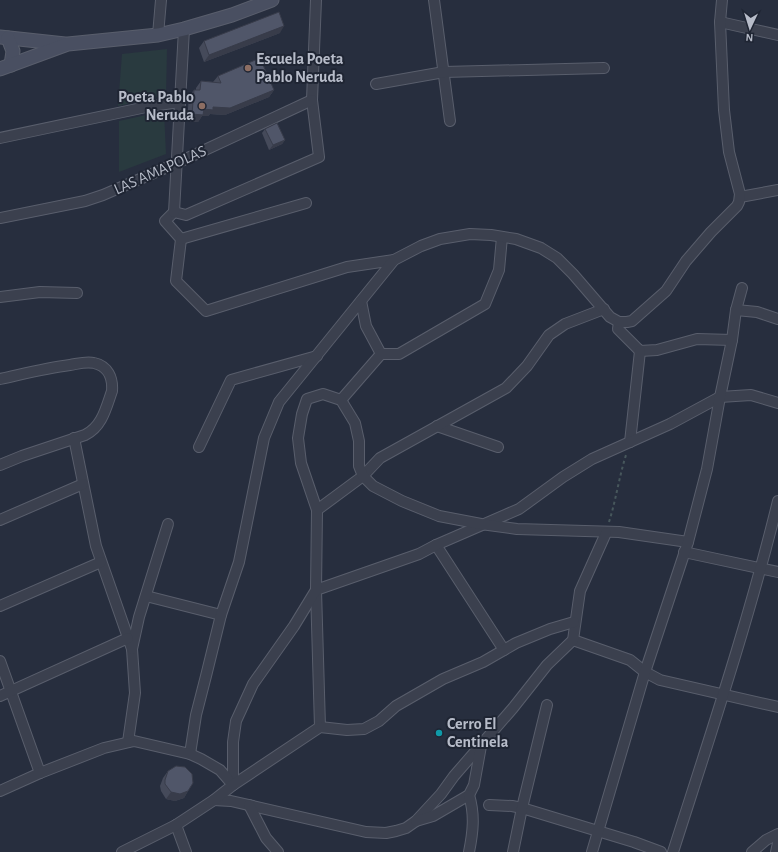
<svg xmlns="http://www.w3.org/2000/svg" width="778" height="852" font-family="'Alegreya Sans',sans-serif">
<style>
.green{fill:#293a3f}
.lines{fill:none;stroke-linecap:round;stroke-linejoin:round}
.street-casing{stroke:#595e6c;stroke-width:12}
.secondary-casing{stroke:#595e6c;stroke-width:15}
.path{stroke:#47575c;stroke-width:2;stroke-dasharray:3 3;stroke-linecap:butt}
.street{stroke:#3b404e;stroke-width:10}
.secondary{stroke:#494f61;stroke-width:13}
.wall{fill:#454a5a}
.shaded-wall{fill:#383c4a}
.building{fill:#505669;stroke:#383c4a}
.education-dot{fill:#8d6e63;stroke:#1f2533;stroke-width:1.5}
.culture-dot{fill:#0f9aa8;stroke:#1f2533;stroke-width:1.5}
.labels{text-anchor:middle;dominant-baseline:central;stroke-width:4;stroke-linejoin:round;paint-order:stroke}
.poi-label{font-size:16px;font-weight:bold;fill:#b7bcc9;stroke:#1f2533;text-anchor:start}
.street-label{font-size:16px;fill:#b7bcc9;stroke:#1f2533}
</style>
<rect width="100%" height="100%" fill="#272e3e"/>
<g class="green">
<polygon points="167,49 166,95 118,106 122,54"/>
<polygon points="164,111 166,154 119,172 119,121"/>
</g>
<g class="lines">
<defs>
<g id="street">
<polyline points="434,0 450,121"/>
<polyline points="720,22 778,35"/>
<polyline points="158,35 161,0"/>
<polyline points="376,84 444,72 604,68"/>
<polyline points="0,138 151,106 180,102"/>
<polyline points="740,197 778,190"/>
<polyline points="174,212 165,221 181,239 176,281 206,311 347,267 394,260"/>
<polyline points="174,212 186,215 319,157 312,100 316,0"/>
<polyline points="174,212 184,29"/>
<polyline points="0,218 85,201 103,195 177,163 312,100"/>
<polyline points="181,239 306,203"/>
<polyline points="0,297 40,292 77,293"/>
<polyline points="361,301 366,326 381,354"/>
<polyline points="736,310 757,312 778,319"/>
<polyline points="619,322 618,329 640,351 657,350 697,339 732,340"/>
<path d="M0,379c23,-5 46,-11 70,-14 7,-1 16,-4 24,-2 14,3 19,15 18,28 -6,17 -10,36 -27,44l-63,21 -22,9"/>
<polyline points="341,400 381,354 399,354 485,304 499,270 502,237"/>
<polyline points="437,426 498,447"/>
<polyline points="74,438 96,546 132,649 135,693 128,742"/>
<polyline points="630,442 640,351"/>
<polyline points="199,447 231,380 317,356"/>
<polyline points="317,510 363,476 380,458 506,388 527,366 549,335 565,324 604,309"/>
<polyline points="0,520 83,484"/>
<polyline points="436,545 504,650"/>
<polyline points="684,552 778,572"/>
<polyline points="146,596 221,615"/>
<polyline points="0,606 101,562"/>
<polyline points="573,640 630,660 645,672 660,680 778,707"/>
<polyline points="132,649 139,617 168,524"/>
<polyline points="0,661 40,773"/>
<polyline points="0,696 128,638"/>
<polyline points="320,727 316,590 419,554 436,545 519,509 563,477 592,459 670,424 720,397 751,395 778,403"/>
<polyline points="190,754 196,715 206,676 221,615 239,562 264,438 279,402 394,260 421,246 440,239 470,234 491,235 516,239 541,248 557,258 573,274 610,317 619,322 627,322 632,321 666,291 686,261 711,232 737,206 739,202 740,194 729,152 724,110 720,22 722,0"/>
<polyline points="233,785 233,742 236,721 242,708 253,684 294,626 316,590 317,510 301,463 298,438 302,414 307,399 323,394 341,400 355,423 359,441 359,466 363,476 373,486 402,501 439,516 481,524 517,529 619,532 688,542"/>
<polyline points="0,791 40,773 104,748 134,741 190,754 201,759 220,770 233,785"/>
<polyline points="214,800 231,801 366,832 386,833 396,831 406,828 416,821 441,794 454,776 513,708 547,665 573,640 580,591 606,533"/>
<polyline points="249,805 266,838 278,852"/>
<polyline points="489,805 512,806 522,808 634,842 661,852"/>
<polyline points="416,821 433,816 469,795 474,785 481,746"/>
<polyline points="176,825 186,852"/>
<polyline points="122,852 176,825 214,800 233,785 320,727 347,730 364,729 379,721 396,706 443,679 483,662 516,643 550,629 574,622"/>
<path d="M469,852c4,-20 6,-37 0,-57"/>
<polyline points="513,852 522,808 547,705"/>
<polyline points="592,852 645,672 688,542 707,469 720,397 732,340 736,310 742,288"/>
<path d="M673,852c37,-116 76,-232 105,-351"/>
<polyline points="752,852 766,840 778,834"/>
<polyline points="776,852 778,843"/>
</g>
<g id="secondary">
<polyline points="0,37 65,44"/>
<polyline points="8,38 13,51 11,65"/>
<polyline points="0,69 68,44 158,35 184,29 232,15 272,0"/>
</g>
</defs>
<use href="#street" class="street-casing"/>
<use href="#secondary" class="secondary-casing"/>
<path class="path" d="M609,522c7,-22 10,-45 17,-67"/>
<use href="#street" class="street"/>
<use href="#secondary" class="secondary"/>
</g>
<g class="wall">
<polygon points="280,33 204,62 199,48 204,41"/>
<polygon points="218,76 274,90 269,97 225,115 210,114 208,116 202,116 198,122 187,121 189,96 194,90 196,90 196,88 201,81 213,82"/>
<polygon points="265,129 285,140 282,144 269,150 262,133"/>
<polygon points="168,771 188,791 184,798 175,801 166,799 161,791 160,786 163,778"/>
</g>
<g class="shaded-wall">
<polygon points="284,26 280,33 204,62 209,55"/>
<polygon points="274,90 269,97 225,115 210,114 208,116 202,116 198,122 187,121 192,114 204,109"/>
<polygon points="285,140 282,144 269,150 273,145"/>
<polygon points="188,791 184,798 175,801 166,799 171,792"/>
</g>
<g class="building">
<polygon points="279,12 284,26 209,55 204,41"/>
<polygon points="260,58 274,90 230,108 213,107 213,110 204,109 203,115 192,114 194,90 200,90 201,81 221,83 218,76"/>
<polygon points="277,123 285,140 273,145 265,129"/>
<polygon points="176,766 185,767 192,774 193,783 188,791 180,794 171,792 165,784 165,780 168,771"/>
</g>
<g class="education-dot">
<circle cx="248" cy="68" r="4"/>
<circle cx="202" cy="106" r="4"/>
</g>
<circle class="culture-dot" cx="439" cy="733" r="4"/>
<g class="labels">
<g class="poi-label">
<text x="256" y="59">Escuela Poeta<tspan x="256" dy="18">Pablo Neruda</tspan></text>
<text x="194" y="97" text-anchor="end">Poeta Pablo<tspan x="194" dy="18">Neruda</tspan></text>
<text x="447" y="724">Cerro El<tspan x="447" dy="18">Centinela</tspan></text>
</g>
<g class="street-label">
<text transform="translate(160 170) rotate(-24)">LAS AMAPOLAS</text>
</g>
</g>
<g transform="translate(750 28) rotate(184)" stroke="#1f2533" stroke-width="3" paint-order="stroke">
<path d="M0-3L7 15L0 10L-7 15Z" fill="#b7bcc9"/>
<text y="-6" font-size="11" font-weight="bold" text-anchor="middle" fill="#b7bcc9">N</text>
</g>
</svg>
